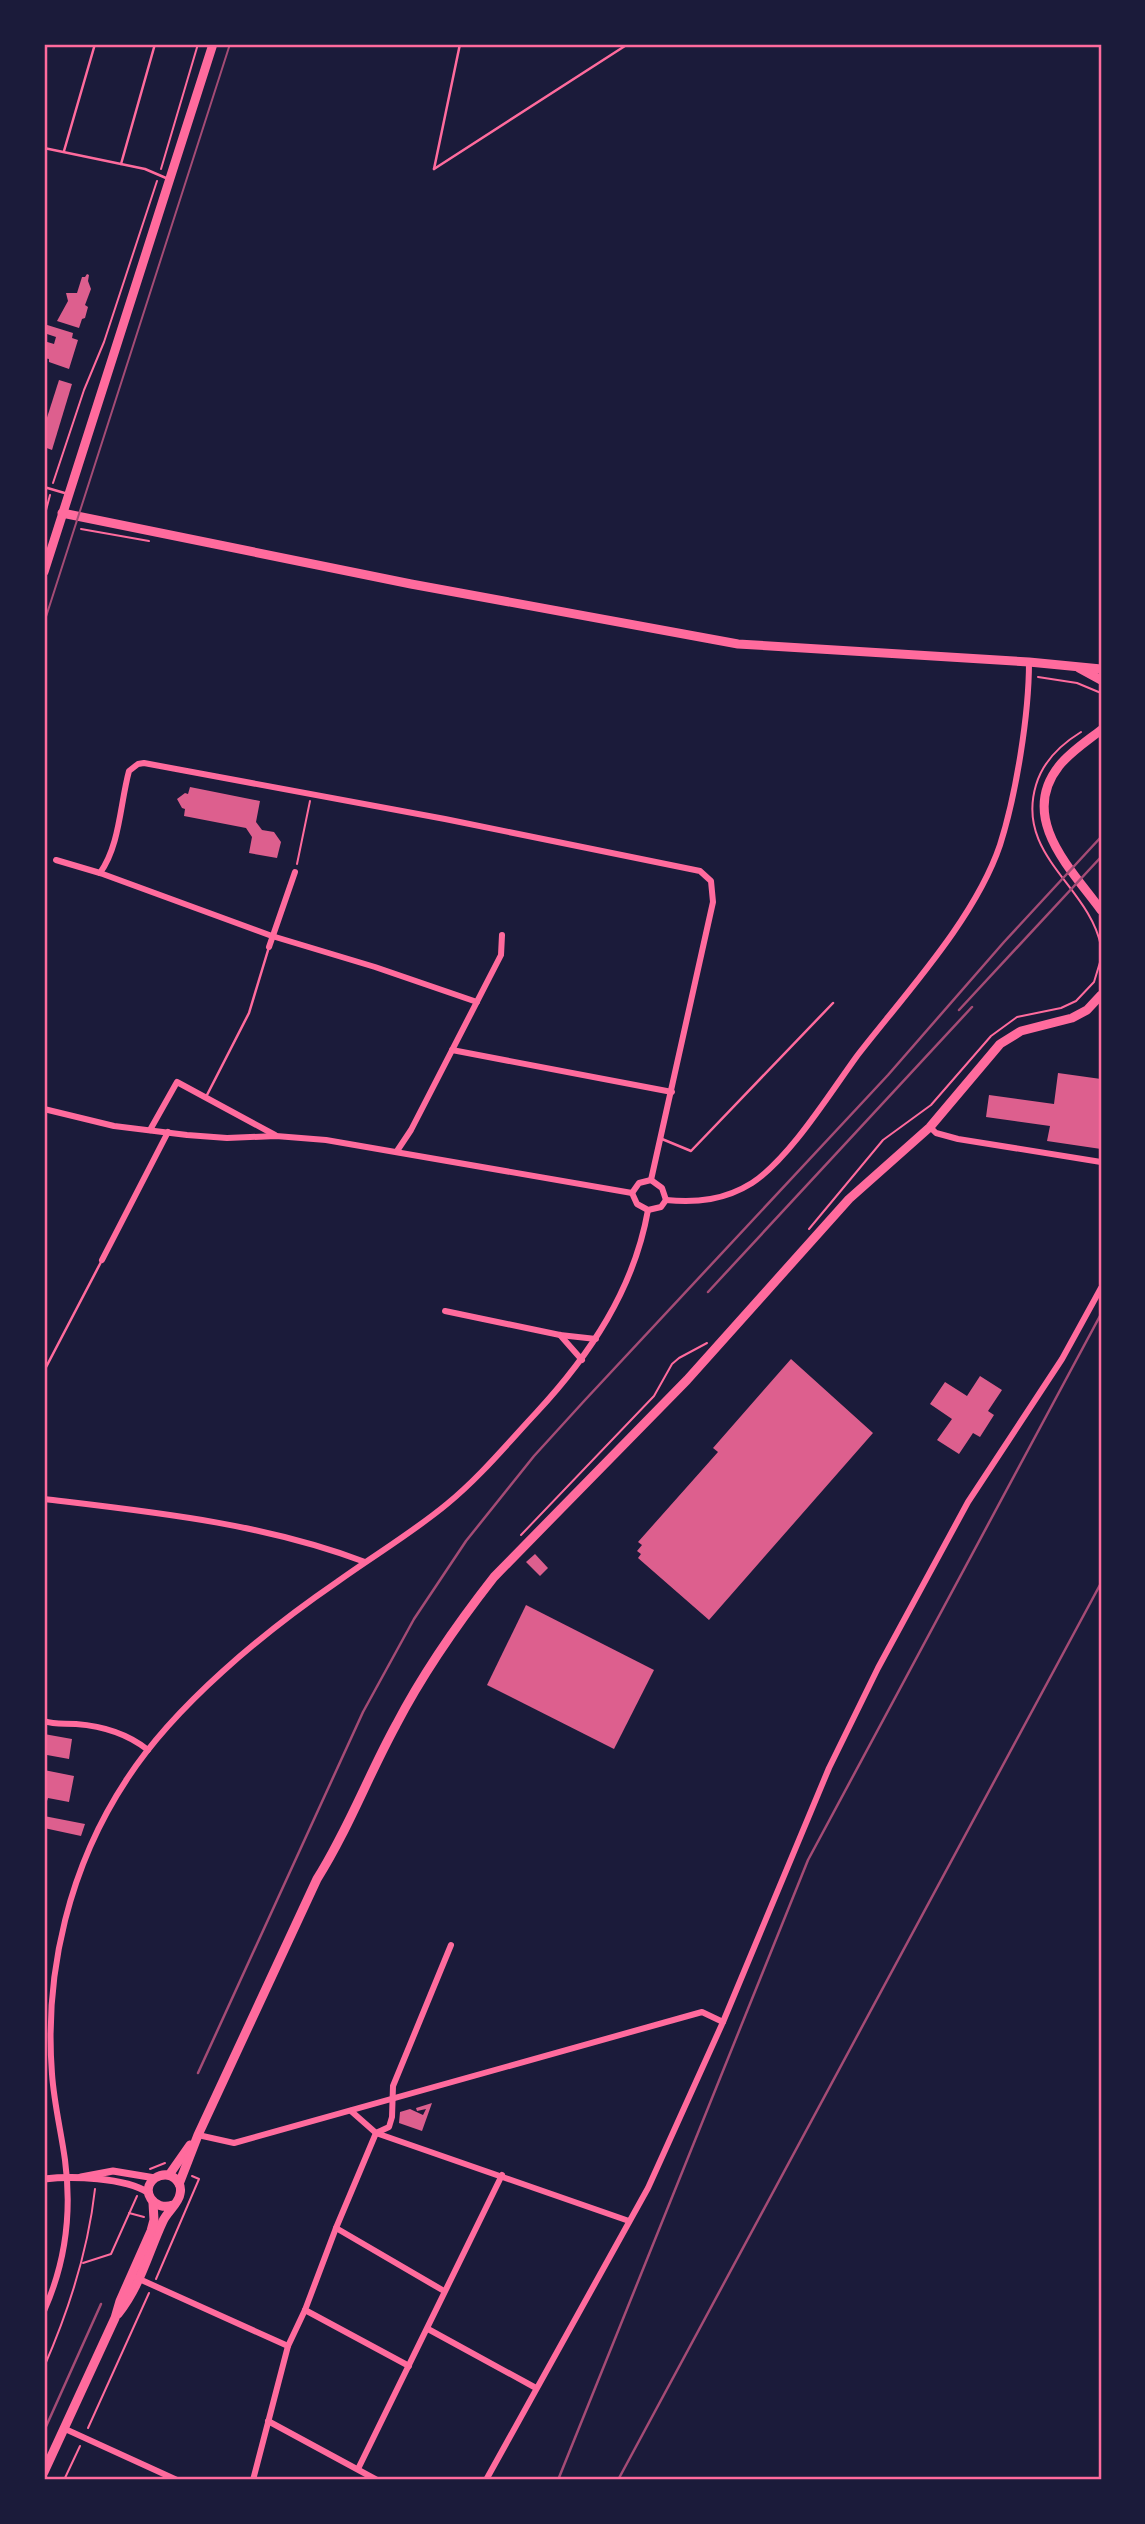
<svg xmlns="http://www.w3.org/2000/svg" width="1145" height="2524" font-family="'Fira Sans Condensed',sans-serif">
<style>
.building{fill:#dd5f8e}
.lines{fill:none;stroke-linecap:round;stroke-linejoin:round}
.path{stroke:#ff6b9d;stroke-width:2}
.service{stroke:#ff6b9d;stroke-width:2.5}
.minor{stroke:#ff6b9d;stroke-width:6}
.tertiary{stroke:#ff6b9d;stroke-width:7}
.primary{stroke:#ff6b9d;stroke-width:9}
.tram{stroke:#a44b75;stroke-width:2}
.rail{stroke:#a44b75;stroke-width:2.5}
.neatline{fill:none;stroke:#ff6b9d;stroke-width:2.5}
</style>
<rect width="100%" height="100%" fill="#1b1b3a"/>
<g class="building">
<polygon points="87,274 89,275 88,281 91,289 85,305 88,307 85,318 82,319 79,328 57,321 68,301 66,293 77,293 82,277 85,277"/>
<polygon points="44,324 73,333 72,338 78,340 69,369 49,362 49,359 44,358 44,341 54,344 56,337 44,333"/>
<polygon points="59,380 72,384 52,450 44,447 44,427"/>
<polygon points="190,787 260,801 256,822 262,830 274,832 281,842 277,858 249,853 252,837 246,828 184,816 185,809 182,808 177,799 185,793 188,794"/>
<polygon points="1058,1073 1101,1079 1101,1149 1047,1141 1050,1126 986,1117 989,1095 1054,1104"/>
<polygon points="791,1359 873,1433 709,1620 638,1558 641,1554 637,1551 642,1545 638,1542 718,1452 713,1448"/>
<polygon points="980,1376 1002,1390 988,1411 994,1415 980,1437 973,1433 959,1454 937,1440 952,1419 930,1404 945,1382 967,1396"/>
<polygon points="535,1554 548,1568 540,1576 526,1562"/>
<polygon points="526,1605 654,1670 614,1749 487,1685"/>
<polygon points="44,1734 72,1739 69,1759 47,1755 44,1767"/>
<polygon points="44,1770 74,1776 69,1802 48,1798 46,1804 44,1803"/>
<polygon points="44,1816 85,1824 81,1836 44,1828"/>
<polygon points="432,2103 422,2131 399,2123 400,2112 410,2109 423,2115 426,2109 417,2111 416,2108"/>
</g>
<g class="lines">
<g class="path">
<polyline points="161,169 198,44"/>
<polyline points="53,483 84,390 104,342 157,181"/>
<polyline points="44,518 50,495"/>
<polyline points="81,529 149,541"/>
<polyline points="1038,677 1077,683 1101,693"/>
<path d="M1081,732c-21,13 -38,29 -45,53 -21,70 53,101 65,161"/>
<polyline points="297,864 310,801"/>
<polyline points="809,1229 883,1140 931,1105 991,1036 1017,1017 1061,1008 1076,1001 1094,982 1101,959"/>
<polyline points="521,1535 654,1396 672,1364 679,1358 707,1343"/>
<polyline points="150,2169 165,2163"/>
<polyline points="129,2213 144,2217"/>
<polyline points="83,2263 111,2254 137,2196"/>
<polyline points="156,2279 199,2179 192,2176"/>
<path d="M44,2367c25,-57 44,-115 51,-178"/>
<polyline points="88,2428 149,2293"/>
<polyline points="64,2480 80,2446"/>
</g>
<g class="service">
<polyline points="44,148 145,169 166,178"/>
<polyline points="64,151 95,44"/>
<polyline points="121,164 155,44"/>
<polyline points="434,169 628,44"/>
<polyline points="434,169 460,44"/>
<polyline points="44,487 68,494"/>
<polyline points="207,1095 249,1013 269,947"/>
<polyline points="662,1139 691,1151 833,1003"/>
<polyline points="44,1371 101,1262"/>
</g>
<g class="minor">
<polyline points="56,860 100,873 272,936 375,967 477,1002"/>
<path d="M100,873c20,-28 20,-69 29,-102l9,-7 6,-1 301,56 255,52 11,10 2,21 -62,278"/>
<polyline points="269,947 295,872"/>
<polyline points="452,1050 672,1092"/>
<polyline points="44,1109 114,1126 187,1135 227,1138 276,1136 326,1140 632,1193"/>
<polyline points="930,1127 936,1133 958,1139 1101,1162"/>
<polyline points="150,1130 177,1082 275,1135"/>
<polyline points="397,1151 411,1130 501,955 502,935"/>
<polyline points="632,1193 639,1183 651,1180 662,1188 666,1200"/>
<polyline points="632,1193 637,1204 648,1210 661,1207 666,1200"/>
<path d="M666,1200c31,3 59,0 86,-17 38,-25 78,-90 105,-127 48,-62 118,-137 143,-211 16,-50 29,-130 29,-183"/>
<polyline points="102,1260 168,1132"/>
<polyline points="445,1311 560,1335 596,1339"/>
<polyline points="560,1335 582,1360"/>
<path d="M44,1499c109,13 218,24 321,63"/>
<path d="M44,1721c11,4 21,2 32,3 26,2 52,10 72,26"/>
<polyline points="351,2111 376,2133 629,2221"/>
<polyline points="376,2133 389,2127 392,2117 393,2086 451,1945"/>
<polyline points="198,2135 234,2143 702,2012 723,2022"/>
<polyline points="336,2228 444,2291"/>
<polyline points="137,2278 288,2346"/>
<polyline points="305,2310 409,2366"/>
<path d="M44,2311c21,-47 28,-99 21,-151 -4,-29 -11,-57 -13,-86 -8,-103 18,-209 75,-295 48,-74 137,-147 210,-197 36,-26 75,-49 110,-78 33,-27 60,-60 89,-91 54,-58 98,-124 112,-203"/>
<polyline points="428,2329 536,2388"/>
<polyline points="268,2421 377,2480"/>
<polyline points="63,2428 177,2480"/>
<polyline points="358,2469 502,2175"/>
<polyline points="253,2480 288,2346 305,2310 336,2228 376,2133"/>
<polyline points="486,2480 648,2188 723,2022 829,1768 878,1668 968,1502 1062,1359 1101,1288"/>
</g>
<g class="tertiary">
<polyline points="81,2177 113,2171 155,2178"/>
<path d="M44,2179c28,-3 80,-2 105,14"/>
</g>
<g class="primary">
<polyline points="62,513 411,584 738,644 1029,662 1101,669"/>
<polyline points="44,572 213,44"/>
<polyline points="1079,668 1101,680"/>
<path d="M1101,730c-14,11 -31,22 -42,36 -41,52 12,103 42,144"/>
<polyline points="169,2175 190,2145"/>
<path d="M179,2184l19,-49 119,-256c31,-49 51,-103 79,-154 27,-52 62,-102 98,-148l193,-197 162,-181 81,-72 70,-83 21,-13 51,-13 15,-8 14,-15"/>
<path d="M118,2314c23,-29 30,-61 45,-93 4,-9 16,-18 17,-27 2,-8 -2,-15 -9,-18 -5,-2 -11,-1 -16,2 -16,12 -1,34 18,27"/>
<polyline points="44,2472 115,2318 120,2301 151,2231 154,2220 153,2203"/>
</g>
<polyline class="tram" points="44,623 230,44"/>
<g class="rail">
<polyline points="959,1010 1101,857"/>
<polyline points="708,1292 972,1007"/>
<polyline points="198,2073 363,1712 414,1619 466,1541 534,1456 585,1400 888,1075 1004,942 1101,837"/>
<polyline points="44,2431 101,2304"/>
<polyline points="558,2480 808,1860 1101,1314"/>
<polyline points="618,2480 1101,1583"/>
</g>
</g>
<rect width="1145" height="2524" fill="none" stroke="#1b1b3a" stroke-width="91"/>
<rect x="46" y="46" width="1054" height="2432" class="neatline"/>
</svg>
